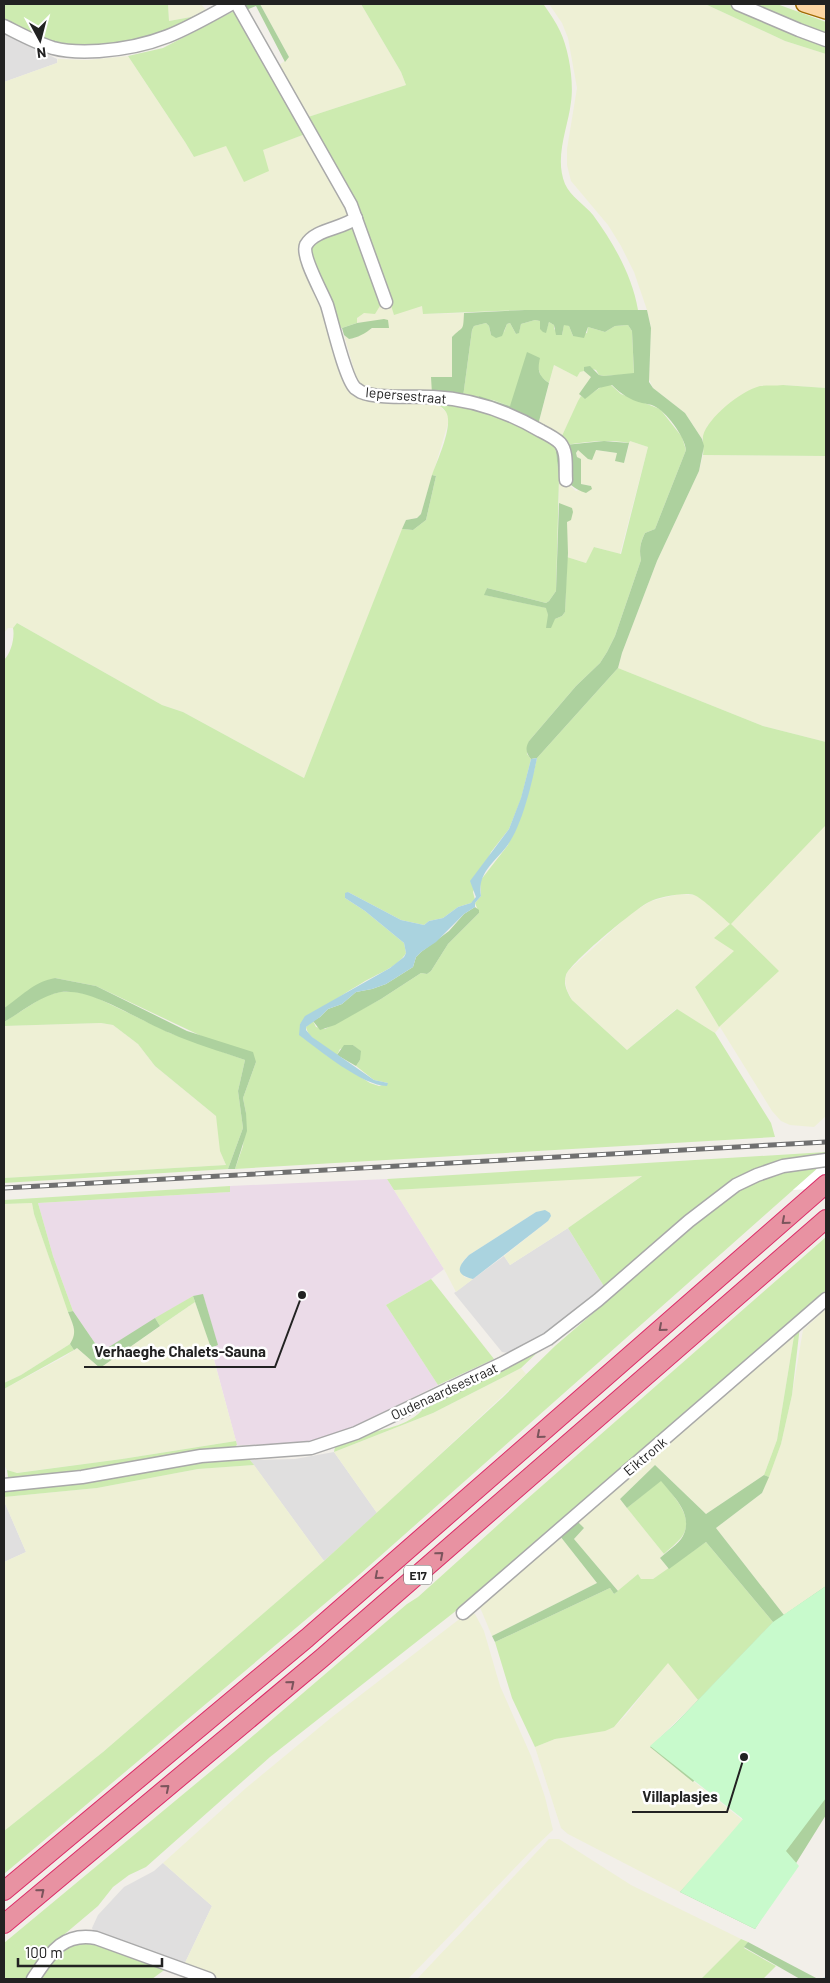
<svg xmlns="http://www.w3.org/2000/svg" width="830" height="1983" font-family="Barlow,sans-serif">
<style>
.residential{fill:#e0dfdf}
.industrial{fill:#ebdbe8}
.farmland{fill:#eef0d5;fill-rule:evenodd}
.grass{fill:#cdebb0}
.forest{fill:#add19e}
.park{fill:#c8facc}
.water{fill:#aad3df}
.pier{fill:#fff}
.lines{fill:none;stroke-linecap:round;stroke-linejoin:round}
.stream{stroke:#aad3df;stroke-width:3}
.minor-casing{stroke:#a9a9a9;stroke-width:15}
.major-casing{stroke:#a06b00;stroke-width:18}
.highway-casing{stroke:#dc2a67;stroke-width:20}
.minor{stroke:#fff;stroke-width:12}
.major{stroke:#fcd6a4;stroke-width:15}
.highway{stroke:#e892a2;stroke-width:18}
.rail-casing{stroke:#707070;stroke-width:5}
.rail{stroke:#fff;stroke-width:3;stroke-dasharray:9;stroke-linecap:butt}
.oneway{stroke:#7b545c}
.labels{text-anchor:middle;dominant-baseline:central;stroke-width:5;stroke-linejoin:round;paint-order:stroke}
.shield{fill:#fff;stroke:#646464;stroke-width:1}
.shield-label{font-size:12px;font-weight:bold;fill:#222}
.street-label{font-size:14px;fill:#222;stroke:#fff}
.leader{fill:none;stroke:#222;stroke-width:2}
.callout-dot{fill:#222;stroke:#fff;stroke-width:2}
.callout-label{font-size:15px;text-anchor:middle;font-weight:bold;fill:#222;stroke:#fff;stroke-width:5;stroke-linejoin:round;paint-order:stroke}
</style>
<rect width="100%" height="100%" fill="#f2efe9"/>
<g class="residential">
<polygon points="4,32 57,59 57,63 4,82"/>
<polygon points="568,1228 605,1288 542,1336 508,1353 502,1352 454,1293 504,1256 510,1265"/>
<polygon points="334,1452 377,1513 324,1561 250,1460 295,1459"/>
<polygon points="4,1501 26,1552 4,1562"/>
<polygon points="163,1863 212,1906 183,1967 94,1933 92,1928 98,1915 124,1887 154,1871"/>
</g>
<polygon class="industrial" points="387,1179 444,1269 431,1279 386,1305 438,1385 337,1435 316,1442 299,1444 237,1445 211,1348 217,1345 203,1295 193,1296 101,1352 73,1311 53,1256 38,1203 230,1192 230,1186"/>
<g class="farmland">
<polygon points="168,4 201,4 206,10 191,17 169,21"/>
<polygon points="260,4 361,4 401,72 406,85 305,118 276,68 289,57"/>
<polygon points="549,4 705,4 785,41 826,54 826,388 783,385 708,425 702,439 685,413 653,388 649,379 651,327 647,310 634,272 621,246 608,225 571,181 567,165 567,149 577,88 568,38 562,23"/>
<polygon points="128,56 185,142 194,157 226,145 262,150 308,133 349,206 348,219 312,277 351,389 430,401 439,406 446,412 449,420 421,514 417,518 406,520 304,778 183,712 162,705 17,623 13,628 8,628 4,633 4,82 57,63 58,59 87,60"/>
<polygon points="383,301 422,306 424,314 464,313 464,327 461,331 452,337 452,377 432,394 366,390 359,387 344,335 349,339 354,338 388,320 357,323 357,318 360,315"/>
<polygon points="554,365 577,377 580,372 584,371 592,377 580,394 581,396 561,438 538,425"/>
<polygon points="630,441 648,447 620,554 595,547 586,563 567,557 567,522 559,503 559,478 563,479 576,491 591,486 581,484 581,459 577,457 576,453 578,450 582,453 595,450 617,453 624,463"/>
<polygon points="703,455 826,456 826,742 763,726 618,668 622,653 657,561 699,471"/>
<path d="M826,825v291l-12,11 -24,-2 -9,-4 -9,-10 -52,-84 -5,6 -39,-24 -49,41 -55,-50 -5,-10 -2,-10 2,-8 63,-58 21,-13 28,-7 16,1 93,-32zM735,951l-16,76 -24,-40z"/>
<polygon points="101,1023 113,1025 138,1044 155,1066 216,1116 223,1158 226,1165 4,1178 4,1026"/>
<polygon points="643,1175 568,1228 510,1265 504,1256 548,1221 545,1211 536,1212 469,1255 462,1262 464,1277 473,1279 456,1292 444,1269 394,1190"/>
<polygon points="32,1203 34,1214 75,1330 75,1337 70,1344 21,1375 4,1383 4,1204"/>
<polygon points="195,1302 208,1338 236,1441 122,1459 16,1473 7,1470 4,1465 4,1389 64,1357 77,1348 100,1368"/>
<polygon points="826,1309 826,1586 784,1615 716,1528 762,1493 781,1444 792,1395 803,1330"/>
<polygon points="795,1330 777,1440 764,1475 706,1514 655,1465 620,1499 664,1554 660,1558 669,1569 653,1579 648,1580 641,1579 638,1574 618,1591 574,1539 584,1528 577,1521"/>
<polygon points="521,1368 526,1374 377,1513 334,1452 433,1413"/>
<polygon points="254,1465 324,1561 103,1752 4,1831 4,1562 26,1552 4,1501 4,1497 97,1488 198,1469"/>
<polygon points="560,1536 597,1583 492,1636 479,1605"/>
<polygon points="471,1613 475,1614 484,1631 500,1686 531,1756 545,1797 553,1830 534,1848 408,1979 222,1979 183,1967 212,1906 163,1863 246,1788 332,1717 466,1614"/>
<polygon points="668,1662 698,1700 650,1747 745,1822 680,1892 568,1834 561,1828 535,1747 555,1739 614,1727 626,1715"/>
<polygon points="549,1839 559,1839 631,1885 741,1939 701,1979 417,1979"/>
</g>
<g class="grass">
<polygon points="4,4 168,4 169,21 191,17 211,9 202,18 126,45 64,48 4,23"/>
<path d="M361,4h182l1,1c6,9 12,17 16,26 9,19 14,51 11,71 -3,26 -17,55 -6,82 5,12 20,21 28,31 21,29 39,60 45,95h-113l-102,4 -1,-8 -28,9 -5,-16 -84,-181 101,-33 -5,-13z"/>
<polygon points="705,4 730,4 803,36 826,44 826,54 785,41"/>
<polygon points="745,4 777,4 826,22 826,36"/>
<polygon points="234,11 308,133 263,150 269,171 244,182 226,146 194,157 185,142 128,56 163,48"/>
<polygon points="355,224 383,301 375,314 364,313 357,318 357,323 336,330 308,247 313,241"/>
<polygon points="535,320 540,321 540,329 547,328 549,322 554,325 554,329 562,335 564,324 569,326 573,336 587,333 588,327 605,332 615,326 628,325 632,331 634,374 604,376 599,375 596,370 584,367 584,371 580,372 577,377 554,365 549,383 541,377 538,367 510,406 493,400 463,397 472,330 474,326 486,323 489,326 491,335 504,332 507,324 510,323 516,334 519,332 521,324"/>
<path d="M604,385h7l10,9 39,15 22,28 4,13 -31,79 -10,4c-5,10 -6,16 -4,27l-26,76 -8,16 -7,11 -24,23 -47,55 -2,13 4,5 -10,40 -12,30 -18,23 -18,40 2,8 -4,3 -13,4 -15,11 -14,3 -5,4 -23,-5 -53,-28 -3,6 20,13 39,32 2,10c-9,15 -30,21 -44,30 -21,12 -41,27 -62,41l26,31 44,28 9,3 9,-3 -14,-3 -18,-14 4,-6v-9l-7,-6 -13,4 -3,6c-10,-7 -29,-16 -31,-28l7,-6 3,6 9,2 56,-30 40,-26 6,1 4,-3 17,-27 31,-31 -4,-10 6,-7 -1,-15 28,-36 26,-74 3,-13 81,-90 145,58 63,16v83l-95,99 48,47 -60,56 -24,-40 39,-36 -20,-13 16,-14c-7,-6 -28,-26 -36,-29 -9,-3 -36,2 -45,7 -14,7 -78,60 -83,73 -3,9 1,17 6,25l55,50 50,-41 38,24 56,90 4,14 -540,32 8,-23 3,-33 -3,-15 13,-36 -160,-76 -41,-8 -51,30v-348c7,-7 11,-22 9,-32l4,-5 145,82 21,7 121,66 98,-249 11,1 13,-10 10,-44 -4,-1c5,-14 22,-50 14,-63 -3,-5 -10,-8 -16,-11l51,4 74,39 4,34 -3,113 -7,10 -3,2 -59,-15 -2,7 62,13 1,7 7,4 7,-3 3,-4 2,-55 19,6 8,-16 27,7 27,-107 -18,-6 -1,2c-21,-4 -43,-1 -64,2l-4,-7 17,-37 3,-5 4,2z"/>
<path d="M783,385l43,3v68l-123,-1c1,-6 -1,-14 0,-19 5,-19 38,-45 57,-50 7,-1 16,0 23,-1z"/>
<polygon points="60,992 76,992 91,995 170,1033 245,1060 238,1091 243,1128 228,1169 4,1183 4,1178 226,1165 220,1151 216,1116 155,1066 138,1044 113,1025 101,1023 68,1024 4,1026 4,1022 45,996"/>
<polygon points="826,1152 826,1155 771,1165 605,1288 568,1228 642,1176 394,1190 387,1179"/>
<polygon points="819,1167 360,1574 4,1874 4,1831 103,1752 324,1561 502,1398 555,1346 723,1201 758,1180 789,1171"/>
<polygon points="230,1186 230,1192 38,1203 53,1256 73,1311 68,1312 34,1214 32,1203 4,1204 4,1200"/>
<polygon points="826,1237 826,1292 471,1599 270,1757 146,1867 129,1875 113,1887 98,1906 47,1949 29,1979 4,1979 4,1943 234,1752 407,1604 418,1597 519,1506"/>
<polygon points="431,1279 494,1359 438,1385 386,1305"/>
<polygon points="193,1296 195,1302 160,1326 155,1318"/>
<polygon points="800,1326 792,1395 781,1444 769,1477 764,1475 777,1440 795,1330"/>
<polygon points="70,1344 74,1350 4,1389 4,1383 21,1375"/>
<path d="M540,1350l-19,18 -88,45 -99,39 1,-5c9,-4 19,-11 29,-13 21,-5 49,-9 62,-29z"/>
<polygon points="236,1441 237,1445 234,1447 79,1472 12,1480 8,1477 7,1470 17,1473 122,1459"/>
<polygon points="238,1458 250,1460 254,1465 198,1469 97,1488 4,1497 4,1491 176,1465"/>
<path d="M661,1480c11,15 36,38 20,58 -5,6 -12,11 -17,16l-37,-46z"/>
<polygon points="706,1542 773,1622 698,1700 668,1663 614,1727 605,1731 555,1739 535,1747 512,1698 495,1642 610,1588 614,1594 638,1574 641,1579 653,1579"/>
<polygon points="741,1939 748,1942 744,1948 776,1966 763,1979 701,1979"/>
<polygon points="88,1941 167,1968 152,1979 37,1979 66,1944"/>
</g>
<g class="forest">
<polygon points="242,4 260,4 289,57 285,62 256,6 246,10"/>
<path d="M525,310h122l4,18 -2,54 4,6 32,25 17,26 2,7 -5,25 -42,90 -35,92 -4,15 -81,90 -6,1c-5,-6 -6,-11 -2,-18l47,-55 24,-23 7,-11 8,-16 26,-76c-2,-10 -1,-17 4,-27l10,-4 31,-79c-1,-13 -20,-39 -32,-44 -4,-2 -8,-2 -12,-3 -12,-3 -21,-9 -30,-18l-13,3 -14,11 -6,-5 12,-17 -7,-6v-4l6,-1 9,9 5,1 30,-3 -2,-42 -4,-6 -13,1 -10,6 -17,-5 -4,11 -11,-2 -4,-10 -5,-1 -2,10h-6l-2,-10 -5,-3 -3,11 -3,-1 -3,-3v-8l-5,-1 -14,4 -2,9 -3,1 -6,-11 -3,1 -5,12 -6,2 -5,-3 -2,-9 -3,-3 -12,3 -2,4 -9,67 -31,-3 -1,-17h21v-40c12,-12 11,-5 12,-24z"/>
<path d="M384,319l4,1 1,8h-17c-6,5 -15,10 -23,11l-5,-4 -2,-7 15,-5z"/>
<path d="M527,352l13,6c-3,13 -1,18 9,25l-11,42 -61,-25 2,-4 31,10z"/>
<path d="M604,441l25,2 -5,20 -9,-2 2,-8 -21,-3 -4,10 -4,-1 -10,-9 -2,3 1,4 4,2v25l10,2 1,3 -6,4c-12,-3 -17,-12 -27,-15l-4,-34 10,1z"/>
<polygon points="432,475 436,476 426,520 413,530 402,529 406,520 417,518 421,514"/>
<polygon points="559,503 572,508 573,512 571,520 567,522 568,553 565,612 562,616 555,619 551,628 546,628 548,615 546,608 484,595 487,588 546,603 549,601 556,591"/>
<polygon points="475,907 479,910 479,913 448,944 431,971 427,974 421,973 381,999 335,1025 320,1030 313,1021 320,1017 328,1009 342,1004 356,992 372,989 386,984 413,967 416,957 421,952 449,931 464,914"/>
<path d="M55,978l41,8 91,45 66,21 3,10 -13,36 3,15 1,18 -12,38h-7l15,-41 -5,-37 7,-31c-25,-9 -51,-16 -75,-27 -31,-12 -77,-45 -109,-41 -22,4 -39,20 -57,30v-14c17,-11 29,-26 51,-30z"/>
<polygon points="344,1045 353,1045 361,1051 360,1060 356,1066 337,1055"/>
<polygon points="203,1294 218,1345 211,1348 193,1296"/>
<path d="M73,1311l28,41 54,-34 5,8 -60,42 -23,-20 -3,2 -4,-6c8,-12 3,-19 -2,-32z"/>
<path d="M655,1465l51,49 58,-39 5,2 -7,16 -46,35 68,87 42,-29v229l-71,114 -75,-37 65,-70 -38,-58 -14,18 -43,-35 25,-23 98,-102 -67,-80 -37,27 -9,-11c6,-6 19,-14 23,-22 11,-22 -10,-40 -22,-55l-34,27 -7,-9z"/>
<polygon points="577,1521 584,1528 574,1539 618,1591 614,1594 610,1588 495,1642 492,1636 597,1583 560,1536"/>
<polygon points="748,1942 818,1979 800,1979 744,1947"/>
</g>
<polygon class="park" points="826,1586 826,1798 786,1851 799,1866 755,1929 680,1892 743,1819 650,1746 675,1724 773,1622"/>
<g class="water">
<path d="M537,758c-5,25 -15,68 -30,88 -13,17 -30,27 -26,50l-6,7v4l-11,7 -28,28 -15,10 -5,5 -3,10 -27,17 -14,5 -16,3 -14,12 -14,5 -8,8 -14,10v3l6,7 62,43 14,3 -1,3c-24,0 -68,-36 -88,-51l1,-11 5,-8 85,-48 14,-11 2,-4 -2,-10 -39,-32 -20,-13v-5l3,-1 53,28 23,5 5,-4 14,-3 15,-11 13,-4 5,-6 -6,-16 39,-52 12,-31 10,-39z"/>
<path d="M545,1210l5,3 1,3 -3,5 -75,58c-18,-4 -16,-12 -4,-24l67,-43z"/>
</g>
<polygon class="pier" points="826,1161 826,1188 793,1190"/>
<g class="lines">
<polyline class="stream" points="824,1979 825,1979"/>
<defs>
<g id="minor">
<polyline points="237,4 351,205 386,302"/>
<polyline points="738,4 799,30 826,40"/>
<path d="M4,26c16,8 32,17 49,22 15,4 30,4 46,3 56,-4 84,-20 132,-47"/>
<path d="M356,218c-14,11 -41,11 -50,27 -5,11 16,47 21,60 5,16 18,73 28,83 0,0 6,4 6,4 16,7 53,4 72,5 39,2 74,14 108,34 6,3 14,7 19,12 8,9 5,26 6,37"/>
<polyline points="4,1485 82,1477 201,1456 311,1448 356,1433 501,1364 548,1339 598,1300 689,1221 736,1185 757,1175 783,1166 826,1160"/>
<polyline points="463,1613 826,1299"/>
<path d="M33,1979c17,-25 29,-47 63,-41l113,41"/>
</g>
<polyline id="major" points="804,4 826,11"/>
<g id="highway">
<polyline points="4,1891 307,1638 826,1184"/>
<polyline points="4,1924 322,1658 826,1219"/>
</g>
</defs>
<use href="#minor" class="minor-casing"/>
<use href="#major" class="major-casing"/>
<use href="#highway" class="highway-casing"/>
<use href="#minor" class="minor"/>
<use href="#major" class="major"/>
<use href="#highway" class="highway"/>
<defs>
<polyline id="rail" points="4,1188 826,1142"/>
</defs>
<use href="#rail" class="rail-casing"/>
<use href="#rail" class="rail"/>
</g>
<defs><path id="oneway-chevron" d="M-2-3.5L2.5 0L-2 3.5" fill="none" stroke-width="1.6" stroke-linecap="round" stroke-linejoin="round" transform="scale(1.25)"/></defs>
<g class="oneway">
<use href="#oneway-chevron" transform="translate(785 1221) rotate(139)"/>
<use href="#oneway-chevron" transform="translate(662 1328) rotate(139)"/>
<use href="#oneway-chevron" transform="translate(540 1435) rotate(139)"/>
<use href="#oneway-chevron" transform="translate(440 1555) rotate(-41)"/>
<use href="#oneway-chevron" transform="translate(378 1576) rotate(139)"/>
<use href="#oneway-chevron" transform="translate(291 1684) rotate(-40)"/>
<use href="#oneway-chevron" transform="translate(166 1788) rotate(-40)"/>
<use href="#oneway-chevron" transform="translate(41 1892) rotate(-40)"/>
</g>
<g class="labels">
<rect class="shield" x="404" y="1565.5" width="28" height="19" rx="4"/>
<g class="shield-label">
<text x="418" y="1575">E17</text>
</g>
<g class="street-label">
<text transform="translate(406 395) rotate(5)">Iepersestraat</text>
<text transform="translate(444 1391) rotate(-25)">Oudenaardsestraat</text>
<text transform="translate(645 1456) rotate(-40)">Eiktronk</text>
</g>
</g>
<path class="leader" d="M302 1295L275 1367H84M744 1757L727 1812H632"/>
<g class="callout-dot">
<circle cx="302" cy="1295" r="5"/>
<circle cx="744" cy="1757" r="5"/>
</g>
<g class="callout-label">
<text x="180" y="1357">Verhaeghe Chalets-Sauna</text>
<text x="680" y="1802">Villaplasjes</text>
</g>
<rect width="830" height="1983" fill="none" stroke="#222222" stroke-width="10"/>
<g transform="translate(40 40) rotate(173)" stroke="#ffffff" stroke-width="4" paint-order="stroke">
<path d="M0-4L9 19L0 12L-9 19Z" fill="#222222"/>
<text y="-8" font-size="14" font-weight="bold" text-anchor="middle" fill="#222222">N</text>
</g>
<path d="M18 1958v8h144v-8" fill="none" stroke="#222222" stroke-width="2.5"/>
<text x="25" y="1958" font-size="15" fill="#222222" stroke="#ffffff" stroke-width="4" paint-order="stroke">100 m</text>
</svg>
